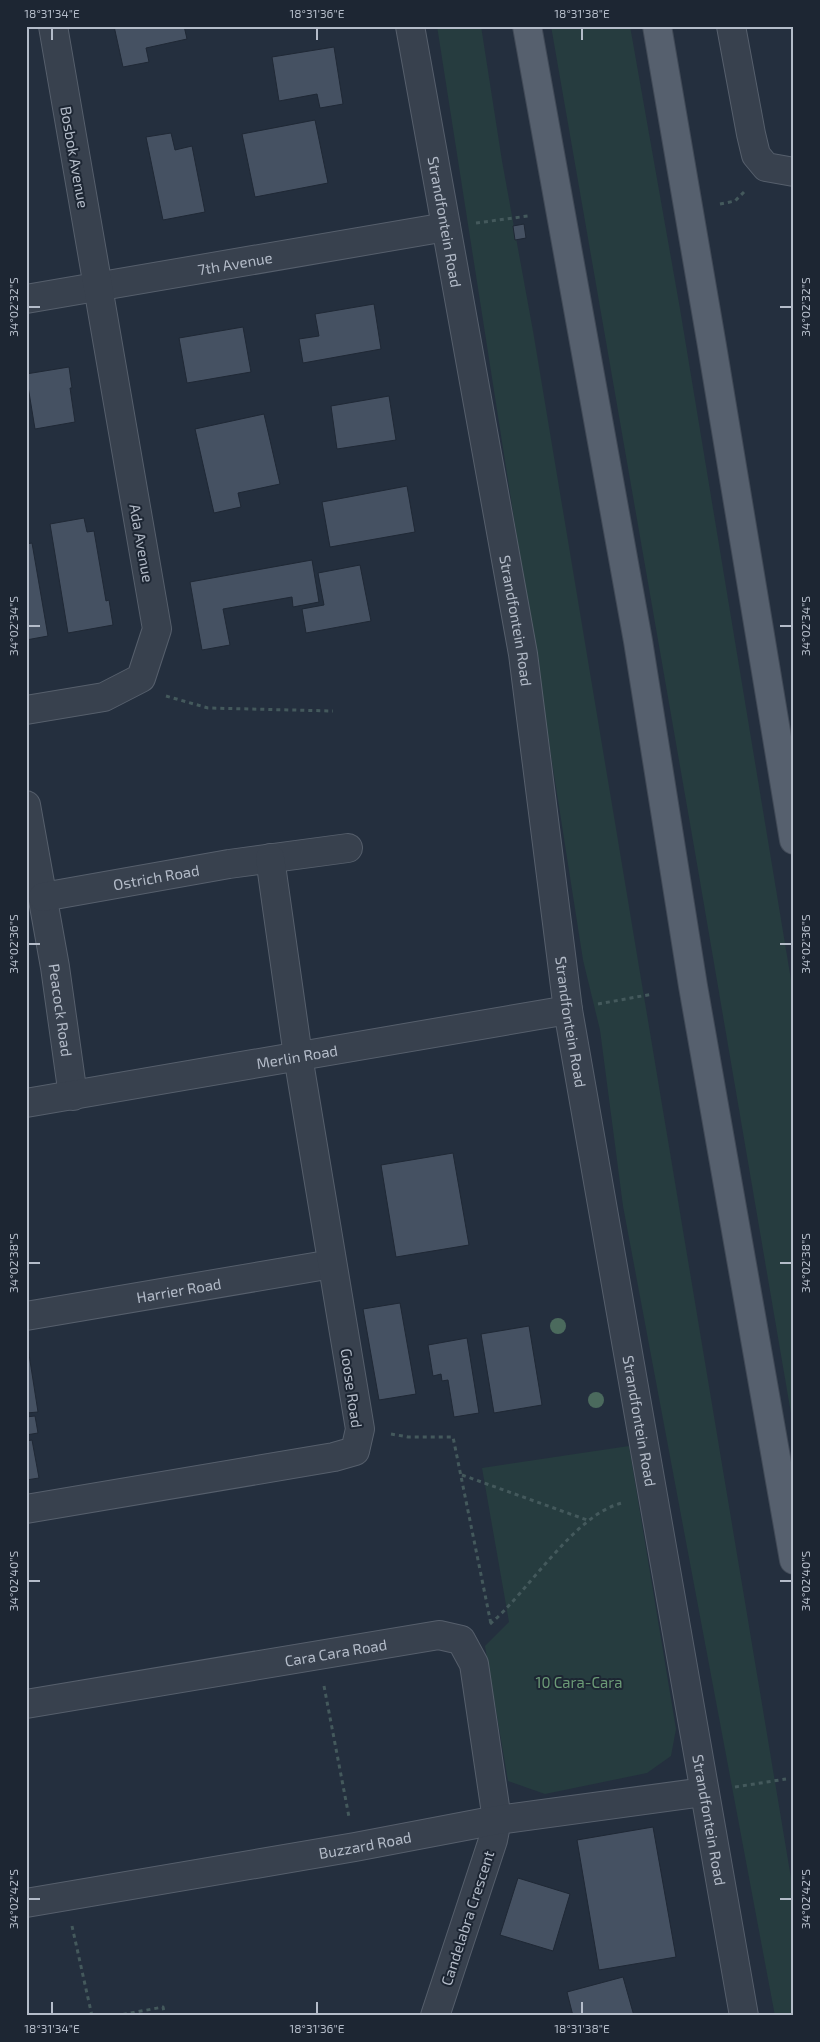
<svg xmlns="http://www.w3.org/2000/svg" width="820" height="2042" font-family="'Exo 2',sans-serif">
<style>
.green{fill:#263c3f}
.building{fill:#455162;stroke:#1f2835}
.lines{fill:none;stroke-linecap:round;stroke-linejoin:round}
.street-casing{stroke:#565f6c;stroke-width:30}
.primary-casing{stroke:#414a57;stroke-width:30}
.path{stroke:#44595c;stroke-width:3;stroke-dasharray:4 4;stroke-linecap:butt}
.street{stroke:#38414e;stroke-width:28}
.primary{stroke:#56606e;stroke-width:28}
.tree{fill:#4b6a5d}
.ticks{fill:none;stroke:#b4bcc9;stroke-width:2}
.labels{text-anchor:middle;dominant-baseline:central;stroke-width:4;stroke-linejoin:round;paint-order:stroke}
.street-label{font-size:15px;fill:#b4bcc9;stroke:#1d2633}
.park-label{font-size:15px;fill:#6b9a76;stroke:#1d2633}
.neatline{fill:none;stroke:#b4bcc9;stroke-width:2}
.ticks-label{font-size:12px;text-anchor:middle;fill:#b4bcc9}
</style>
<rect width="100%" height="100%" fill="#242f3e"/>
<g class="green">
<polygon points="437,26 481,26 502,161 533,331 794,1896 794,2016 775,2016 623,1206 600,1030 583,960"/>
<polygon points="551,26 630,26 680,309 794,998 794,1431 696,858"/>
<polygon points="629,1446 676,1729 671,1756 647,1773 545,1794 508,1781 485,1646 509,1622 482,1468"/>
</g>
<g class="building">
<polygon points="114,26 184,26 187,39 146,48 149,62 123,67"/>
<polygon points="334,47 343,104 320,108 317,94 279,101 272,57"/>
<polygon points="315,120 328,183 255,197 242,134"/>
<polygon points="171,133 175,150 192,146 205,212 163,220 146,137"/>
<polygon points="524,224 526,238 515,240 513,226"/>
<polygon points="374,304 381,349 303,363 299,339 319,336 315,314"/>
<polygon points="243,327 251,372 187,383 179,338"/>
<polygon points="69,367 72,388 70,388 75,422 35,429 26,374"/>
<polygon points="389,396 396,440 337,449 331,406"/>
<polygon points="264,414 280,484 238,493 241,507 214,513 195,429"/>
<polygon points="407,486 415,532 330,547 322,502"/>
<polygon points="84,518 87,532 94,531 106,601 109,600 113,625 68,633 50,524"/>
<polygon points="32,543 48,636 26,640 26,544"/>
<polygon points="312,560 319,602 293,607 292,597 223,609 230,645 202,650 190,582"/>
<polygon points="360,565 371,621 306,633 302,609 324,605 318,573"/>
<polygon points="453,1153 469,1245 396,1257 381,1165"/>
<polygon points="400,1303 416,1394 379,1400 363,1309"/>
<polygon points="529,1326 542,1405 494,1413 481,1334"/>
<polygon points="26,1335 38,1412 26,1413"/>
<polygon points="467,1338 479,1413 454,1417 448,1380 442,1381 441,1374 433,1376 428,1345"/>
<polygon points="35,1416 38,1433 26,1435 26,1417"/>
<polygon points="32,1440 39,1478 26,1480 26,1441"/>
<polygon points="653,1827 676,1957 599,1970 577,1840"/>
<polygon points="518,1878 570,1894 553,1951 500,1935"/>
<polygon points="623,1977 634,2016 573,2016 567,1992"/>
</g>
<g class="lines">
<defs>
<g id="street">
<path id="s1" d="M410,26l113,628 45,356 176,1006"/>
<polyline points="731,26 751,134 756,155 766,167 794,172"/>
<path id="s2" d="M26,299l420,-72"/>
<polyline points="26,710 104,697 141,678 157,629 53,26"/>
<path id="s3" d="M26,805l29,162 18,129"/>
<path id="s4" d="M43,897l186,-33 119,-16"/>
<path id="s5" d="M26,1103l542,-93"/>
<path id="s6" d="M26,1316l306,-52"/>
<polyline points="26,1509 334,1457 355,1451 360,1429 298,1056 270,858"/>
<path id="s7" d="M26,1704l413,-69 22,5 13,24 23,156 -4,20 -58,176"/>
<path id="s8" d="M26,1903l329,-56 142,-27 207,-28"/>
</g>
<g id="primary">
<polyline points="527,26 638,641 693,986 794,1560"/>
<polyline points="657,26 712,346 794,840"/>
</g>
</defs>
<use href="#street" class="street-casing"/>
<use href="#primary" class="primary-casing"/>
<g class="path">
<polyline points="720,204 735,201 746,190"/>
<polyline points="476,223 528,216"/>
<polyline points="166,696 208,708 333,711"/>
<polyline points="598,1004 653,994"/>
<polyline points="391,1434 408,1437 453,1437 491,1624"/>
<polyline points="462,1475 587,1520"/>
<path d="M490,1624c38,-32 85,-110 132,-121"/>
<polyline points="324,1686 349,1817"/>
<polyline points="735,1787 786,1779"/>
<polyline points="72,1926 92,2016"/>
<polyline points="115,2016 163,2007 165,2016"/>
</g>
<use href="#street" class="street"/>
<use href="#primary" class="primary"/>
</g>
<g class="tree">
<circle cx="558" cy="1326" r="8"/>
<circle cx="596" cy="1400" r="8"/>
</g>
<path class="ticks" d="M52,28v12M317,28v12M582,28v12M28,307h12M780,307h12M28,626h12M780,626h12M28,944h12M780,944h12M28,1263h12M780,1263h12M28,1581h12M780,1581h12M28,1899h12M780,1899h12M52,2002v12M317,2002v12M582,2002v12"/>
<g class="labels">
<g class="street-label">
<text transform="translate(75 157) rotate(80)">Bosbok Avenue</text>
<text stroke="none"><textPath href="#s1" startOffset="199">Strandfontein Road</textPath></text>
<text stroke="none"><textPath href="#s2" startOffset="212">7th Avenue</textPath></text>
<text transform="translate(142 543) rotate(80)">Ada Avenue</text>
<text stroke="none"><textPath href="#s1" startOffset="604">Strandfontein Road</textPath></text>
<text stroke="none"><textPath href="#s4" startOffset="115">Ostrich Road</textPath></text>
<text stroke="none"><textPath href="#s3" startOffset="208">Peacock Road</textPath></text>
<text stroke="none"><textPath href="#s1" startOffset="1009">Strandfontein Road</textPath></text>
<text stroke="none"><textPath href="#s5" startOffset="275">Merlin Road</textPath></text>
<text stroke="none"><textPath href="#s6" startOffset="155">Harrier Road</textPath></text>
<text transform="translate(352 1388) rotate(82)">Goose Road</text>
<text stroke="none"><textPath href="#s1" startOffset="1414">Strandfontein Road</textPath></text>
<text stroke="none"><textPath href="#s7" startOffset="314">Cara Cara Road</textPath></text>
<text stroke="none"><textPath href="#s1" startOffset="1819">Strandfontein Road</textPath></text>
<text stroke="none"><textPath href="#s8" startOffset="344">Buzzard Road</textPath></text>
<text transform="translate(467 1918) rotate(-72)">Candelabra Crescent</text>
</g>
<g class="park-label">
<text x="579" y="1682">10 Cara-Cara</text>
</g>
</g>
<rect width="820" height="2042" fill="none" stroke="#1d2633" stroke-width="55"/>
<rect x="28" y="28" width="764" height="1986" class="neatline"/>
<g class="ticks-label">
<text x="52" y="18">18°31'34"E</text>
<text x="317" y="18">18°31'36"E</text>
<text x="582" y="18">18°31'38"E</text>
<text transform="translate(14 307) rotate(-90)" y="4">34°02'32"S</text>
<text transform="translate(806 307) rotate(-90)" y="4">34°02'32"S</text>
<text transform="translate(14 626) rotate(-90)" y="4">34°02'34"S</text>
<text transform="translate(806 626) rotate(-90)" y="4">34°02'34"S</text>
<text transform="translate(14 944) rotate(-90)" y="4">34°02'36"S</text>
<text transform="translate(806 944) rotate(-90)" y="4">34°02'36"S</text>
<text transform="translate(14 1263) rotate(-90)" y="4">34°02'38"S</text>
<text transform="translate(806 1263) rotate(-90)" y="4">34°02'38"S</text>
<text transform="translate(14 1581) rotate(-90)" y="4">34°02'40"S</text>
<text transform="translate(806 1581) rotate(-90)" y="4">34°02'40"S</text>
<text transform="translate(14 1899) rotate(-90)" y="4">34°02'42"S</text>
<text transform="translate(806 1899) rotate(-90)" y="4">34°02'42"S</text>
<text x="52" y="2033">18°31'34"E</text>
<text x="317" y="2033">18°31'36"E</text>
<text x="582" y="2033">18°31'38"E</text>
</g>
</svg>
